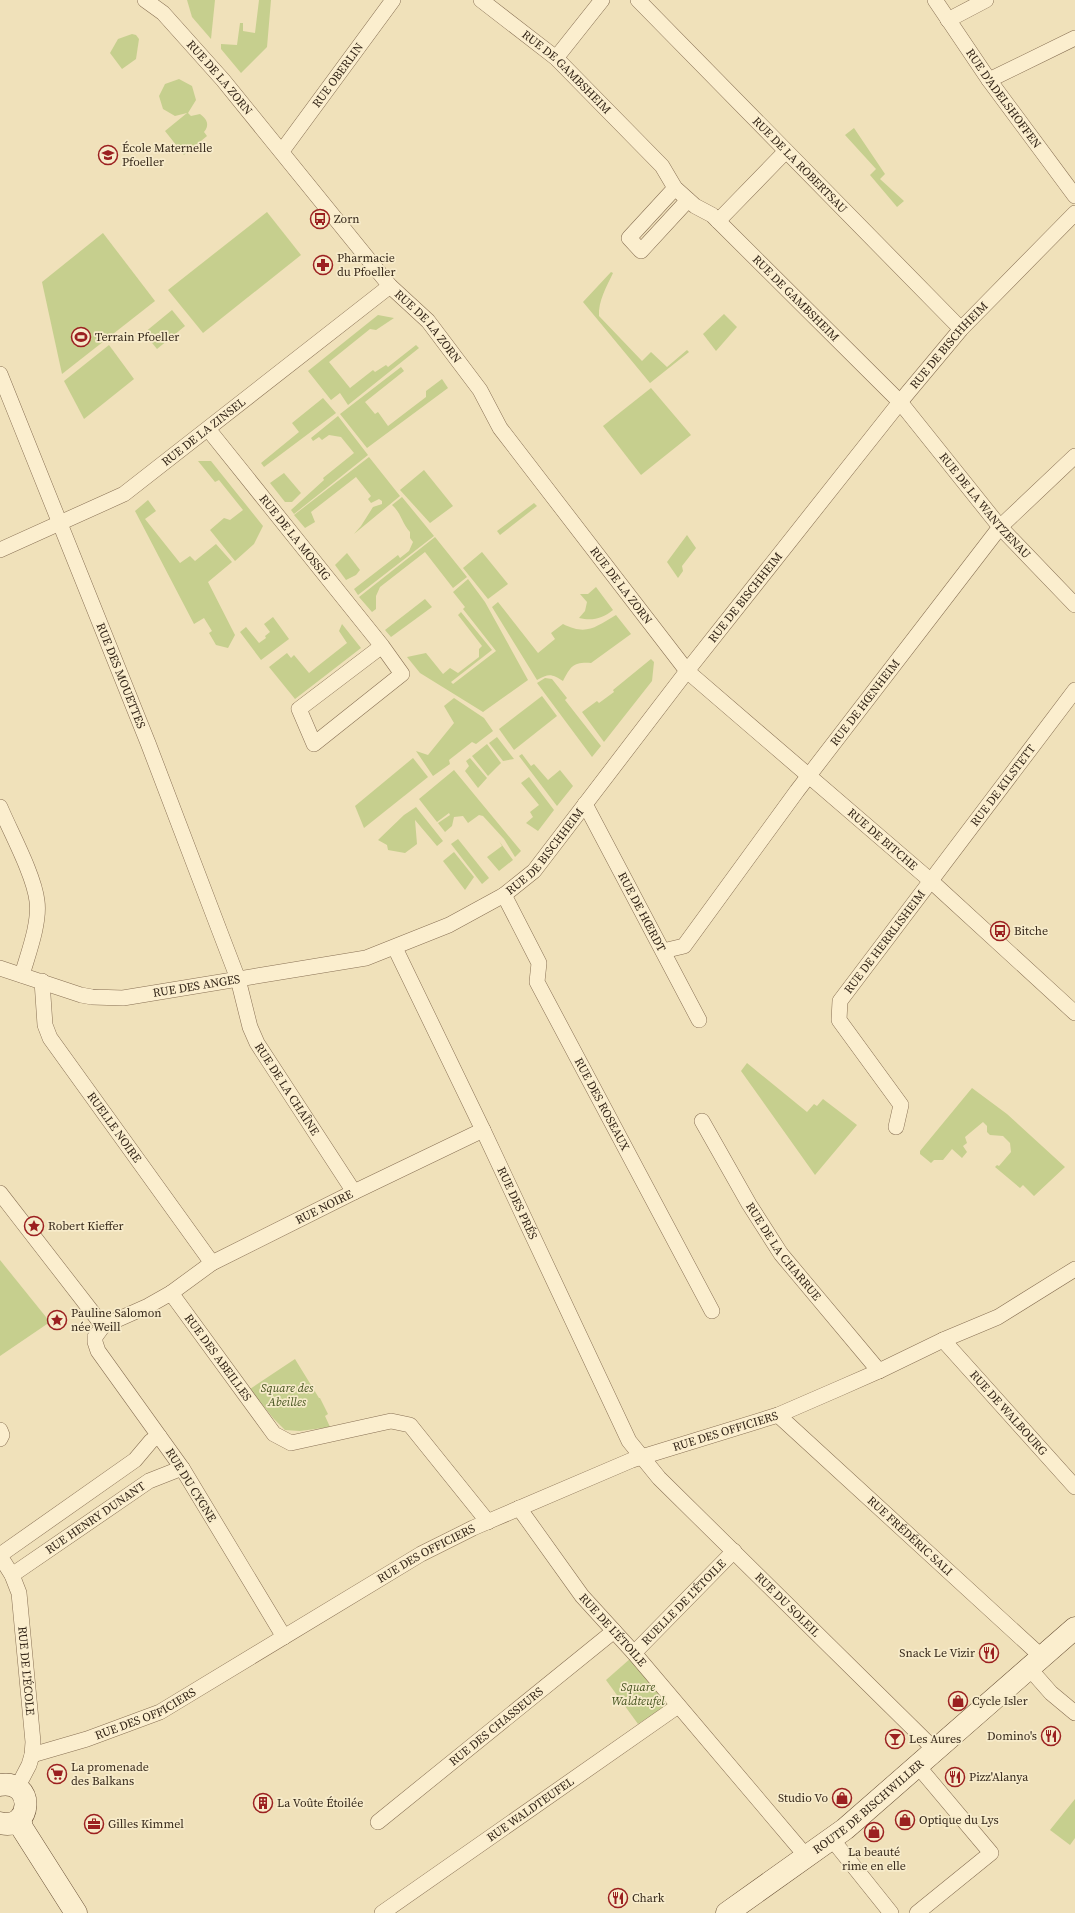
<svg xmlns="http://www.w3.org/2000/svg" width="1075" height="1913" font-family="'Source Serif 4',serif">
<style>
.green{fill:#c6cf8e}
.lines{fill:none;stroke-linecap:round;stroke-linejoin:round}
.street-casing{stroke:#887054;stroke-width:16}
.secondary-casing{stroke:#6a5137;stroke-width:23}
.street{stroke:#fbeece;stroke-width:15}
.secondary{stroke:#fbeece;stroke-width:22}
.labels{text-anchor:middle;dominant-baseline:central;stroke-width:3.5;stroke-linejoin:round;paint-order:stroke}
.street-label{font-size:12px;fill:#36281a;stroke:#f7ebca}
.poi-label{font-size:12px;fill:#36281a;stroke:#f7ebca;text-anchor:start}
.park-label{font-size:12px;font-style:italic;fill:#46541f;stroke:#f7ebca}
</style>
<rect width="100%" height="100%" fill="#f0e1ba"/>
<g class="green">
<polygon points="187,0 215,0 211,39 192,17"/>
<polygon points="259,0 271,0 267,47 241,73 221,49 221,44 237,45 240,23 243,23 243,31 255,33"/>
<polygon points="132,34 136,35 139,39 136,59 122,69 110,53 118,39"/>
<path d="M179,79l13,7 4,14 -8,13 3,3 9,-2c7,5 10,11 4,18l3,4 -23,19 -19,-24 22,-18 -12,3 -12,-7 -4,-13 6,-12z"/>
<polygon points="854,128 885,174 880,179 904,201 897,207 870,175 876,169 845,135"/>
<polygon points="267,212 301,255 203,333 168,290"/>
<polygon points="103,233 155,301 62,374 42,282"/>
<path d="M611,272l2,1c-6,13 -15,28 -14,43l43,45 9,-9 16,15 20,-17 2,2 -39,31 -67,-81z"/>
<polygon points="172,310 185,326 157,349 144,333"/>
<polygon points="724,314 737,327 716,351 703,334"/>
<polygon points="378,315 394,318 376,330 370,329 329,362 350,388 373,370 375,372 386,365 388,367 416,345 419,348 348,405 340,393 331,400 308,371"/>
<polygon points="109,345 134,379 84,419 64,381"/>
<polygon points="401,367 404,371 365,402 375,414 378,412 388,426 426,397 426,391 442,379 448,388 367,448 340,414"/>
<polygon points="651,388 691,435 641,475 603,426"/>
<polygon points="323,398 336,413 264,467 261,463 299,432 292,423"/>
<polygon points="338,416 368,455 294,514 291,510 324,480 323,478 354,453 341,437 329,435 322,440 319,437 313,441 311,438"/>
<polygon points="369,457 400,496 354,534 361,526 373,507 382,504 382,501 379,499 371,503 368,499 371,496 356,477 311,512 315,522 305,528 294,515"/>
<polygon points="198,461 211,461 263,526 254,544 235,561 210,530 224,518 230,520 243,510 219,480 215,482"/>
<polygon points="424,470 453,506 430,523 400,490"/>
<polygon points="284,473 301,493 292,502 285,502 270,483"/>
<path d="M402,497l32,39 -76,59 -4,-6 44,-34 2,3 9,-7 4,-9 -3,-4v-6c-9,-10 -8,-18 -18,-27z"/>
<polygon points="148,500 156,511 145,519 180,563 190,556 195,561 216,544 232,562 208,582 235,635 228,648 216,645 209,633 212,631 204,618 194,624 135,511"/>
<polygon points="534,503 537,506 500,535 497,531"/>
<polygon points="687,535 696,548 682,566 683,571 678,578 667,562"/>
<polygon points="435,537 467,577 453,588 425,552 380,587 376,596 376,609 372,612 359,597"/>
<polygon points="482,552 508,584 488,599 463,568"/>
<polygon points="347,553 360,570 356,575 346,580 335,565"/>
<polygon points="468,579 485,602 528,680 483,712 420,673 407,657 426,653 443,674 450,668 458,673 479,657 479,649 482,646 458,615 461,612 492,650 451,682 453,684 496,651 463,609 465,607 453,592"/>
<path d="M596,587l17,23c-11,9 -21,11 -34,8l6,-7 2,-9 -7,-8h8z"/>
<polygon points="425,599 432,607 391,637 385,630"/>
<path d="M498,602l40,51 17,-14 -4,-6 12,-9c24,12 32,3 53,-9l15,19 -40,29c-18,-1 -20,3 -28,18 -11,-7 -14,-8 -26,-1l-45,-73z"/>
<polygon points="273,617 289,639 261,660 240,632 246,627 259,643 266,638 265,636 270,632 264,624"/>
<polygon points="342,624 361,648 295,699 269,667 287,653 291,658 294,655 309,673 347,643 339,631"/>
<polygon points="651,659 654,662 652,681 604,742 582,712 597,701 599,703 614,692 613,690"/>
<polygon points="545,678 552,679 567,698 565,700 601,746 592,757 537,683"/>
<polygon points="542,696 557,716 514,750 499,729"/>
<polygon points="454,698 484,718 493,731 476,744 472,742 449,760 450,764 433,776 416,751 428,755 454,723 444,706"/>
<polygon points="497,737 514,759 503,761 489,743"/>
<polygon points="487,744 501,763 488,776 472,756"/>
<polygon points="522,754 531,766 534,764 548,780 560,770 573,786 557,806 519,756"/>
<polygon points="413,758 428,777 364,828 355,806"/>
<polygon points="470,758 487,778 478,788 465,771 469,766 466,761"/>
<polygon points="454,770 521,851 515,857 504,839 483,816 479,815 468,823 463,816 454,817 452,826 445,832 438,823 450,815 449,813 437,822 419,799"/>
<polygon points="529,777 554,810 538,831 526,823 533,817 530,812 539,805 521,783"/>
<polygon points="416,807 443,841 437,846 415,820 417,844 405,853 388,850 387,845 378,840 404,815"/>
<polygon points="458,839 489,878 482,884 451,844"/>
<polygon points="499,841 513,860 499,871 487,857 502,846"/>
<polygon points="454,852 474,877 465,890 443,861"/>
<polygon points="747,1063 807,1112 814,1104 817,1106 823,1099 857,1125 815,1175 741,1071"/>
<polygon points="972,1088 1007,1114 1065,1167 1034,1196 1023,1185 1020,1188 995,1167 997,1165 999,1166 1011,1152 1010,1143 1003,1136 990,1135 987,1132 987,1126 983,1122 965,1137 967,1143 963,1146 967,1152 962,1158 952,1149 943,1160 934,1160 931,1163 920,1154 920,1151"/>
<polygon points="0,1260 50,1322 0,1356"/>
<polygon points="295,1359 319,1398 320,1398 328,1414 325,1416 330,1427 300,1431 285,1430 273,1418 250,1389"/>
<polygon points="631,1658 668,1704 638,1724 606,1680"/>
<polygon points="1075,1799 1075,1838 1070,1845 1050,1830"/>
</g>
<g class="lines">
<defs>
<g id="street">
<path id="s1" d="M145,0l18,13 60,67 167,206 38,35 52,69 20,38 187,243 244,210 144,132"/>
<path id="s2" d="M481,0l75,58 106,108 13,22 20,18 17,9 188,187 100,125 75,78"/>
<path id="s3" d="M638,0l323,329"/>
<path id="s4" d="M935,0l54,80 86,116"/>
<polyline points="948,20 986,0"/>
<polyline points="556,58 602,0"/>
<polyline points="989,80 1075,38"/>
<path id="s5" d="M282,151l111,-151"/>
<polyline points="675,188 629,238 641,251 688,200"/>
<polyline points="718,221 786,151"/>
<path id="s6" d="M0,374l148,369 72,189 18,47 12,48 7,16 97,149"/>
<path id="s7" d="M208,429l174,217 20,28 -88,70 -15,-35 83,-63"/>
<path id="s8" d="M0,550l124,-56 266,-208"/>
<path id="s9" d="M585,804l114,216"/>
<path d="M0,807c11,26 34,68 37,94 3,22 -9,53 -15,74"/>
<path id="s10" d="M504,895l35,68 -2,19 175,329"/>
<path id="s11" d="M395,948l88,182 146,311 30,37 276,272"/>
<path id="s12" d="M663,951l21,-5 113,-155 203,-264 75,-71"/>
<path id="s13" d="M0,968l81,27 11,2 31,1 243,-40 83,-33 55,-30 30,-24 153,-200 213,-269 61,-73 114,-116"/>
<path id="s14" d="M42,981l3,44 5,13 162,225"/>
<path id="s15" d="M702,1121l47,83 32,50 98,117"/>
<path id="s16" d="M896,1127l5,-22 -62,-85 1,-19 235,-311"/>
<polyline points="0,1193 103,1326"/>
<path id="s17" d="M171,1293l41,-30 142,-71 129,-62"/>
<path id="s18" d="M943,1340l132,147"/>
<path id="s19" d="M778,1415l264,242"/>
<polyline points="0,1430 2,1435 0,1439"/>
<path id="s20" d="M519,1508l63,88 52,57 172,203"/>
<polyline points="0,1555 135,1460 151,1441 159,1436"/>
<path id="s21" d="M0,1556l12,19 7,18 14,149 -1,13 -3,10 -12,23"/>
<path id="s22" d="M12,1575l137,-94 33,-13"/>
<path id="s23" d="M284,1637l-102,-169 -84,-117 -3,-9v-5l8,-11 45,-20 23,-13 103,141 17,9 100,-22 19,4 78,97"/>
<path id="s24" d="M634,1653l100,-102"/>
<polyline points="1029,1668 1051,1693 1075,1713"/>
<path id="s25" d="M32,1755l55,-16 73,-27 261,-158 52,-26 159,-68 146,-45 60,-26 41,-18 64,-31 55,-23 77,-48"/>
<path id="s26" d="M378,1822l236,-191"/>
<polyline points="831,1838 891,1913"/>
<path id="s27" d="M382,1913l296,-207"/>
<polyline points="917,1913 991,1853 917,1765"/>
</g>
<g id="secondary">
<path d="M0,1785c36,-6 32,47 0,38"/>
<polyline points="20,1819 22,1828 76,1913"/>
<path id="s28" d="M727,1913l118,-84 230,-201"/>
</g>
</defs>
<use href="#street" class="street-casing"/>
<use href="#secondary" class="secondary-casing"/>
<use href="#street" class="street"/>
<use href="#secondary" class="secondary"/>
</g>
<defs>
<symbol id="school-ring" viewBox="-11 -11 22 22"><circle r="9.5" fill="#f7ebca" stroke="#9b2020" stroke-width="1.5"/><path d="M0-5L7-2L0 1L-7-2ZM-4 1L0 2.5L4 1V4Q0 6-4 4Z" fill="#9b2020"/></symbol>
<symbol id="bus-ring" viewBox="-11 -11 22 22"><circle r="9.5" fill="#f7ebca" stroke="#9b2020" stroke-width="1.5"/><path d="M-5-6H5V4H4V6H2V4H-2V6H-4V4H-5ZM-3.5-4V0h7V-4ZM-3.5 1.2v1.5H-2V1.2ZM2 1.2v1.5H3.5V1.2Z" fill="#9b2020"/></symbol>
<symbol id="pharmacy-ring" viewBox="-11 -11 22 22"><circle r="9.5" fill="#f7ebca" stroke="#9b2020" stroke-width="1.5"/><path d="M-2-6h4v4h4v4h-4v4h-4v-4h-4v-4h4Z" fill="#9b2020"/></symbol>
<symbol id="stadium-ring" viewBox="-11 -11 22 22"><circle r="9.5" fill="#f7ebca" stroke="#9b2020" stroke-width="1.5"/><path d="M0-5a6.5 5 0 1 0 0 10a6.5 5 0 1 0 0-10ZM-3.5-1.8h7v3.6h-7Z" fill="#9b2020"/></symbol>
<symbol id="sight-ring" viewBox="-11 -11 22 22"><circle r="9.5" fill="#f7ebca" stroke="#9b2020" stroke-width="1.5"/><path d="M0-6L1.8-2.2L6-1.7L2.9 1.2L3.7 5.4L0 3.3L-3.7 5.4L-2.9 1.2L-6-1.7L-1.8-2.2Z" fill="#9b2020"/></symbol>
<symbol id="restaurant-ring" viewBox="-11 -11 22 22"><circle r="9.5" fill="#f7ebca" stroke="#9b2020" stroke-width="1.5"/><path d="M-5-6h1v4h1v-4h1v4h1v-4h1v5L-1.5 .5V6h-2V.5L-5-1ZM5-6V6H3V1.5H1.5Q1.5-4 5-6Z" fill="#9b2020"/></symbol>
<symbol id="shop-ring" viewBox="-11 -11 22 22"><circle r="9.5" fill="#f7ebca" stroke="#9b2020" stroke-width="1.5"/><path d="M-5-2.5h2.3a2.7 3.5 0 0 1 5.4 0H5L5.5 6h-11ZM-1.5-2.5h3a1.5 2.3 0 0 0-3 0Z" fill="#9b2020"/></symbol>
<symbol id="bar-ring" viewBox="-11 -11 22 22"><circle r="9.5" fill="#f7ebca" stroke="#9b2020" stroke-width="1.5"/><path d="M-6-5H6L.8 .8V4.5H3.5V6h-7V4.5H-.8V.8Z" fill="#9b2020"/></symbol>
<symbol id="supermarket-ring" viewBox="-11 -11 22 22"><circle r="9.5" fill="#f7ebca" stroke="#9b2020" stroke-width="1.5"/><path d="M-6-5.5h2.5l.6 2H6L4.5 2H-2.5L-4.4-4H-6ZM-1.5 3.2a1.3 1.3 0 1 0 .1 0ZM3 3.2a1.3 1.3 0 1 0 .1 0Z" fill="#9b2020"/></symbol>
<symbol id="building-ring" viewBox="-11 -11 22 22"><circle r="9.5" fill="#f7ebca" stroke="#9b2020" stroke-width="1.5"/><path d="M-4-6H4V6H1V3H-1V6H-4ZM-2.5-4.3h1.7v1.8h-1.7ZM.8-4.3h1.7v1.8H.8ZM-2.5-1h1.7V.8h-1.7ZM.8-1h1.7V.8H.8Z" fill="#9b2020"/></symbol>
<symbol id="office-ring" viewBox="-11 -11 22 22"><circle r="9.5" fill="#f7ebca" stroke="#9b2020" stroke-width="1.5"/><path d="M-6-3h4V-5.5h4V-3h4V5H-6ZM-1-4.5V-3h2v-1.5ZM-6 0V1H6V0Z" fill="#9b2020"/></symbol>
</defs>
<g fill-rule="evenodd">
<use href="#school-ring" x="97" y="144" width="22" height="22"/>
<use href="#bus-ring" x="309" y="208" width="22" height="22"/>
<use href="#pharmacy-ring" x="312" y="254" width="22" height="22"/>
<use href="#stadium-ring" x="70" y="326" width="22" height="22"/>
<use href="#bus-ring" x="989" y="920" width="22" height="22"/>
<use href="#sight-ring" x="23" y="1215" width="22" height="22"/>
<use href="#sight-ring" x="46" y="1309" width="22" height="22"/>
<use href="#restaurant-ring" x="978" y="1642" width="22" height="22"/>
<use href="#shop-ring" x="947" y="1690" width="22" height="22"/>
<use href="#restaurant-ring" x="1040" y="1725" width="22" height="22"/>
<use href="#bar-ring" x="884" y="1728" width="22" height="22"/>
<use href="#supermarket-ring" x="46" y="1763" width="22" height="22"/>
<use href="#restaurant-ring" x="944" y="1766" width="22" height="22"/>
<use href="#shop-ring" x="831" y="1787" width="22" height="22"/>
<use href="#building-ring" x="252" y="1792" width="22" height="22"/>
<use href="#shop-ring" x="894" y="1809" width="22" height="22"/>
<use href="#office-ring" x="83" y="1813" width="22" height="22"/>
<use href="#shop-ring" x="863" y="1821" width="22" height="22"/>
<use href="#restaurant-ring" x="607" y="1887" width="22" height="22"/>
</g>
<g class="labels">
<g class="street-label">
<text stroke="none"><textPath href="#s2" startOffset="112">RUE DE GAMBSHEIM</textPath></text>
<text stroke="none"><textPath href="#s5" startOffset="94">RUE OBERLIN</textPath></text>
<text stroke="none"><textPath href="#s1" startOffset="108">RUE DE LA ZORN</textPath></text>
<text stroke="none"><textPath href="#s4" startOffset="120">RUE D'ADELSHOFFEN</textPath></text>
<text stroke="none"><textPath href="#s3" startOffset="231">RUE DE LA ROBERTSAU</textPath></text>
<text stroke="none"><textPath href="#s2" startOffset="436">RUE DE GAMBSHEIM</textPath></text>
<text stroke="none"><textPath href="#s1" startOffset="433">RUE DE LA ZORN</textPath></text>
<text stroke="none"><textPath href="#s13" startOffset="1234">RUE DE BISCHHEIM</textPath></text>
<text stroke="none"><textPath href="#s8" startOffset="237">RUE DE LA ZINSEL</textPath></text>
<text stroke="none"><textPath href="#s2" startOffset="717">RUE DE LA WANTZENAU</textPath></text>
<text stroke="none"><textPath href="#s7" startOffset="139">RUE DE LA MOSSIG</textPath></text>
<text stroke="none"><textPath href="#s1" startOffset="757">RUE DE LA ZORN</textPath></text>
<text stroke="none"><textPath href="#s13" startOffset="910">RUE DE BISCHHEIM</textPath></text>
<text stroke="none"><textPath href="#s6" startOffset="325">RUE DES MOUETTES</textPath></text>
<text stroke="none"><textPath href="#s12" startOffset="325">RUE DE HŒNHEIM</textPath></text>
<text stroke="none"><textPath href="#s16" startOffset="417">RUE DE KILSTETT</textPath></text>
<text stroke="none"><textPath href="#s1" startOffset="1123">RUE DE BITCHE</textPath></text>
<text stroke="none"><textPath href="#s13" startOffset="586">RUE DE BISCHHEIM</textPath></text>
<text stroke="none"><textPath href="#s9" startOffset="122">RUE DE HŒRDT</textPath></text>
<text stroke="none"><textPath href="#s16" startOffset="221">RUE DE HERRLISHEIM</textPath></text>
<text stroke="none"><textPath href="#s13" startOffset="202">RUE DES ANGES</textPath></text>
<text stroke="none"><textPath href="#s6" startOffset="772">RUE DE LA CHAÎNE</textPath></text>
<text stroke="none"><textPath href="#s10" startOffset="234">RUE DES ROSEAUX</textPath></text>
<text stroke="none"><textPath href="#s14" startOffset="168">RUELLE NOIRE</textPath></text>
<text stroke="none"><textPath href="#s11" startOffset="283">RUE DES PRÉS</textPath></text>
<text stroke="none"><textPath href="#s17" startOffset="176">RUE NOIRE</textPath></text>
<text stroke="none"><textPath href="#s15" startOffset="154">RUE DE LA CHARRUE</textPath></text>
<text stroke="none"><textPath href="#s23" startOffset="525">RUE DES ABEILLES</textPath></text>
<text stroke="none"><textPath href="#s18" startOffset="98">RUE DE WALBOURG</textPath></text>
<text stroke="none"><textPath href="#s25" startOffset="769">RUE DES OFFICIERS</textPath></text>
<text transform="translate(191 1485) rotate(58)">RUE DU CYGNE</text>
<text stroke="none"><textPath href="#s22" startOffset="101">RUE HENRY DUNANT</textPath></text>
<text stroke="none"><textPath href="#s19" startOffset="179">RUE FRÉDÉRIC SALI</textPath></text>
<text stroke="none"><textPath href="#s25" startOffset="445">RUE DES OFFICIERS</textPath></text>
<text stroke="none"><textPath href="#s24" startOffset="71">RUELLE DE L'ÉTOILE</textPath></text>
<text stroke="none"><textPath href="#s11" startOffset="774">RUE DU SOLEIL</textPath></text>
<text stroke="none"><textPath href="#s20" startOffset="154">RUE DE L'ÉTOILE</textPath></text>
<text stroke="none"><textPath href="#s21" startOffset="120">RUE DE L'ÉCOLE</textPath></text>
<text stroke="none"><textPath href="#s25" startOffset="121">RUE DES OFFICIERS</textPath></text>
<text stroke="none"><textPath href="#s26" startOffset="152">RUE DES CHASSEURS</textPath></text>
<text stroke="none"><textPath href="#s28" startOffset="177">ROUTE DE BISCHWILLER</textPath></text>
<text stroke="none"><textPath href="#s27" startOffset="181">RUE WALDTEUFEL</textPath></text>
</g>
<g class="poi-label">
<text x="122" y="148">École Maternelle<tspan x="122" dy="14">Pfoeller</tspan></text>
<text x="334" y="219">Zorn</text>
<text x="337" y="258">Pharmacie<tspan x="337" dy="14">du Pfoeller</tspan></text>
<text x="95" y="337">Terrain Pfoeller</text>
<text x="1014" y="931">Bitche</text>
<text x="48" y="1226">Robert Kieffer</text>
<text x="71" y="1313">Pauline Salomon<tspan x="71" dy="14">née Weill</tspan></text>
<text x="975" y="1653" text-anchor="end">Snack Le Vizir</text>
<text x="972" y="1701">Cycle Isler</text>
<text x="1037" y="1736" text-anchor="end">Domino's</text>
<text x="909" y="1739">Les Aures</text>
<text x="71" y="1767">La promenade<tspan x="71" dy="14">des Balkans</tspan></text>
<text x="969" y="1777">Pizz'Alanya</text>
<text x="828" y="1798" text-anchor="end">Studio Vo</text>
<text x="277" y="1803">La Voûte Étoilée</text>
<text x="919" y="1820">Optique du Lys</text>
<text x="108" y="1824">Gilles Kimmel</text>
<text x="874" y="1852" text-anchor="middle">La beauté<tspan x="874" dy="14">rime en elle</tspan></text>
<text x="632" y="1898">Chark</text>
</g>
<g class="park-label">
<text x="287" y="1388">Square des<tspan x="287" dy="14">Abeilles</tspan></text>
<text x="638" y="1687">Square<tspan x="638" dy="14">Waldteufel</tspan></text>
</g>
</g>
</svg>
